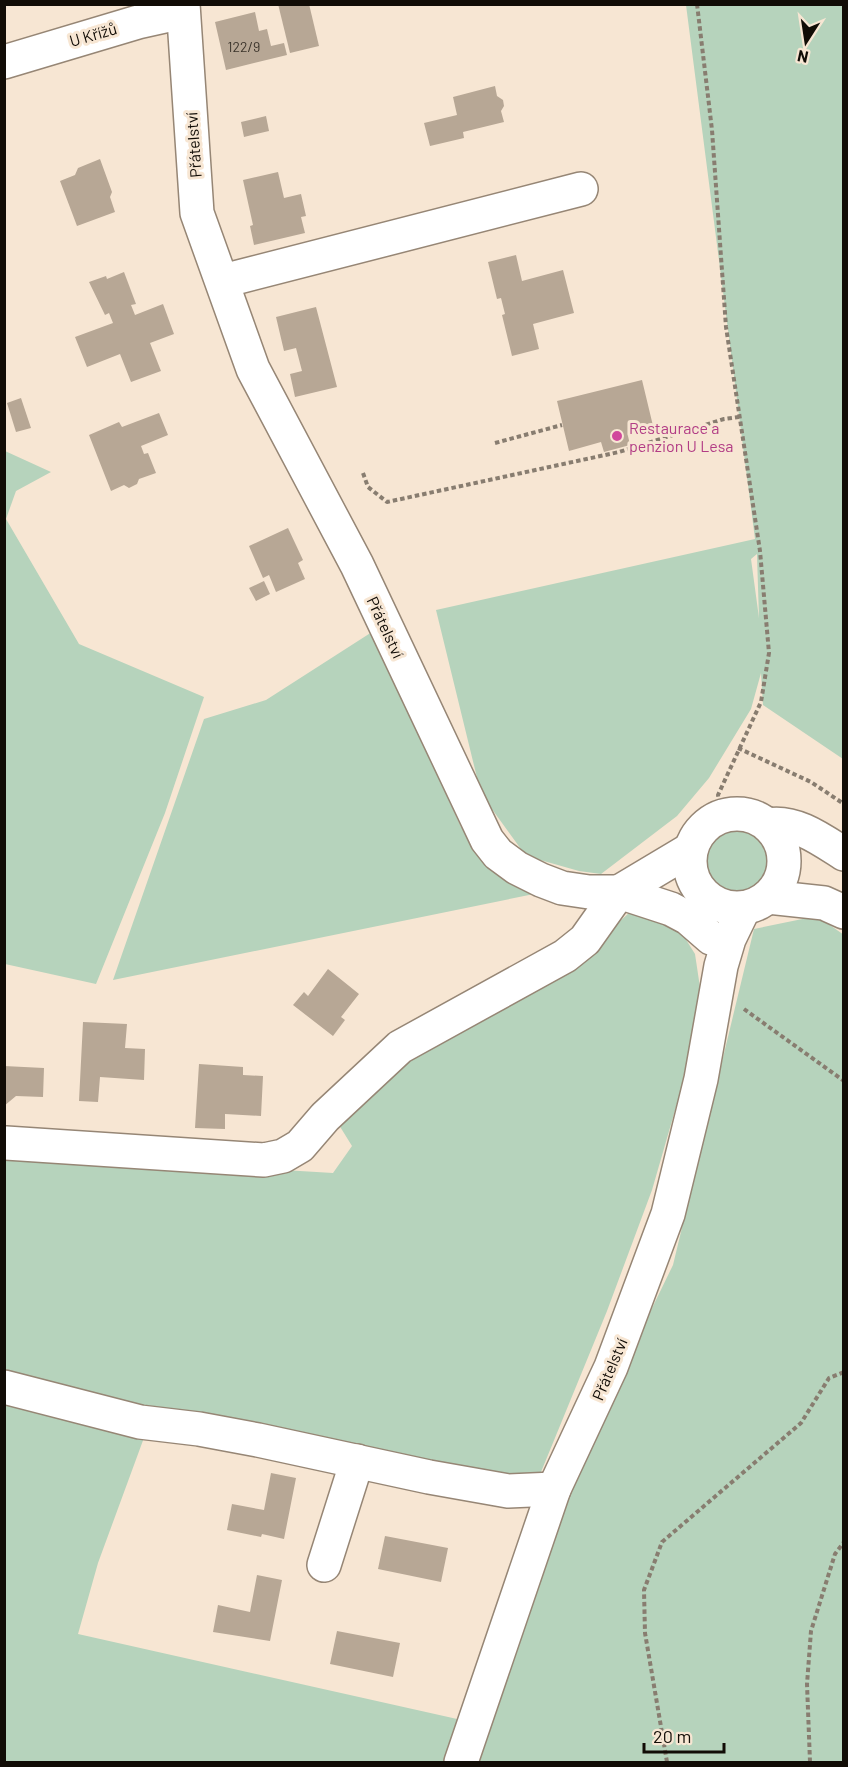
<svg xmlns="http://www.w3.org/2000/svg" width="848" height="1767" font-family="Barlow,sans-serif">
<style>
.green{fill:#b6d3bc;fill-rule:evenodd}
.building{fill:#b7a795}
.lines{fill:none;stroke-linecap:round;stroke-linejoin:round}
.minor-casing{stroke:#968675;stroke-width:36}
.path{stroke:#887d70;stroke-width:4;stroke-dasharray:4.5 3;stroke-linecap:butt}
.minor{stroke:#fff;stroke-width:33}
.hotel-dot{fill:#d1479c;stroke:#f7e6d3;stroke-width:2}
.labels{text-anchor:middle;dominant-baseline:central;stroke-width:6;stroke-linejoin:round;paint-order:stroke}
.number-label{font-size:14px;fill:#3a332a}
.street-label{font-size:16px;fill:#110c06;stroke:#f7e6d3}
.hotel-label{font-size:16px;fill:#b23c85;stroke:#f7e6d3;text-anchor:start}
</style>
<rect width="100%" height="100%" fill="#f7e6d3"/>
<g class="green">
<path d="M686,5h157v754l-80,-54 -2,-32 -10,36 -42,69 -32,38 -76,58 -22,-3 -53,-15 -45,-62 -45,-184 319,-71zM757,554v2l2,62 -8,-59z"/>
<polygon points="5,451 51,472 16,491 6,519 79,644 204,697 165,813 96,984 5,964"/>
<polygon points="372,632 461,827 483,854 534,894 113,980 204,719 266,700"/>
<circle cx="737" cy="860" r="32"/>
<polygon points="630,912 648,913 680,930 695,954 701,994 680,1093 652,1190 607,1311 541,1472 522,1478 500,1480 5,1377 4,1153 333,1173 352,1146 339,1125 408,1054 606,934"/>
<polygon points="817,916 844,935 843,1762 468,1762 563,1491 673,1265 754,929"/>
<polygon points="5,1400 145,1435 98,1563 78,1634 475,1723 461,1762 5,1762"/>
</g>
<g class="building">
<polygon points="278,4 309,4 319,46 290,53"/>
<polygon points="255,12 259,31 267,29 271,46 284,43 287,55 226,70 215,22"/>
<polygon points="495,86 497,96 503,100 504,106 501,111 504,122 463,132 464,138 430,146 424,123 457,115 453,97"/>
<polygon points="266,116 269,131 244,137 241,122"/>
<polygon points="100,159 112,192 110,197 115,212 77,226 60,181 75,175 78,168"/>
<polygon points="278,172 284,198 301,194 306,216 301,217 305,233 254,245 250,226 253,225 243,180"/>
<polygon points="516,255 522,281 563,270 574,313 533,324 539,349 512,356 502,315 505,314 501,298 497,299 488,262"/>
<polygon points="124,272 136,304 131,305 135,315 163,304 174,334 150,343 161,371 131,382 120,354 87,367 75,337 113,323 109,313 105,315 89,282 106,276 107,279"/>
<polygon points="316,307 337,387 295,397 290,374 302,371 296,348 284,351 276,317"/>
<polygon points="642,380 654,430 628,436 630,445 619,448 604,452 601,442 569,451 557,401"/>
<polygon points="21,398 31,428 16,432 7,403"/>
<polygon points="159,413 168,435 141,446 144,454 148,453 156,473 139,479 137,484 129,488 124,485 111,491 89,435 119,422 122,427"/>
<polygon points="288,528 303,560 298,563 305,579 276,592 269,575 263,578 249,546"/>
<polygon points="264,581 270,594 256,601 249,588"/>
<polygon points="328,969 359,994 341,1017 345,1020 333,1036 293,1005 304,992 308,996"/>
<polygon points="83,1022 127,1024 125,1048 145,1049 144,1080 100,1077 98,1102 79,1101"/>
<polygon points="199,1064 243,1067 243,1075 263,1076 261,1116 225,1114 225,1129 195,1128"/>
<polygon points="4,1066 44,1068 43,1097 16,1096 4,1106"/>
<polygon points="271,1473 296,1478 284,1539 262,1534 261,1537 227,1530 232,1504 264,1510"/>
<polygon points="385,1536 448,1548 441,1582 378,1569"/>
<polygon points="257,1575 282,1580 270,1641 213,1632 218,1605 250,1612"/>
<polygon points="337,1631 400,1643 393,1677 330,1664"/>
</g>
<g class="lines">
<defs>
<g id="minor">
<polyline points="183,4 197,213 253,369 357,565 487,840 498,854 517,868 541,880 562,888 589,892 619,892 671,909 688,918 711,938"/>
<polyline points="4,62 138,22 183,12"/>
<polyline points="223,281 581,189"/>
<circle cx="737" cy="861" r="47"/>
<path d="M768,825c27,-5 54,15 76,29"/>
<polyline points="768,897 824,903 844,912"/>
<polyline points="6,1143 264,1160 283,1156 300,1146 325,1117 400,1047 565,956 585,940 619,892 691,849"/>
<polyline points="4,1387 140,1422 199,1429 258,1440 429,1477 508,1491 554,1489"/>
<polyline points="324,1565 357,1461"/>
<polyline points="461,1762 554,1489 611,1367 668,1214 701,1079 721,966 729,939 744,908"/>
</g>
</defs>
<use href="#minor" class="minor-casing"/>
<g class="path">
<polyline points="697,4 712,130 726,327 760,551 769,653 761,702 718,795 722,816"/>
<polyline points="495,443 562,425"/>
<polyline points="363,473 368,487 387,502 619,452 724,419 739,417"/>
<polyline points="738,748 811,782 844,804"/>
<polyline points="744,1009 844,1081"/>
<polyline points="667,1762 645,1633 644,1590 662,1542 801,1423 829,1378 844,1372"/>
<polyline points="810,1762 807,1684 811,1631 835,1554 844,1542"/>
</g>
<use href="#minor" class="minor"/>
</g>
<circle class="hotel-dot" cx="617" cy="436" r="6"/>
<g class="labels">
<g class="number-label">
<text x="244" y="46">122/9</text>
</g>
<g class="street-label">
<text transform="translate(93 34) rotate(-16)">U Křížů</text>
<text transform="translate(193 145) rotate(-94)">Přátelství</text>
<text transform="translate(386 627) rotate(65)">Přátelství</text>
<text transform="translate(609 1369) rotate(-67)">Přátelství</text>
</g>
<g class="hotel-label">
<text x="629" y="427">Restaurace a<tspan x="629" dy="18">penzion U Lesa</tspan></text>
</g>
</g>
<rect width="848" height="1767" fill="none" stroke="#110c06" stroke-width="12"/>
<g transform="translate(806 42) rotate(192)" stroke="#f7e6d3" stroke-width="4.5" paint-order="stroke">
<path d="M0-4.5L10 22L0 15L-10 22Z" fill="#110c06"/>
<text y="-9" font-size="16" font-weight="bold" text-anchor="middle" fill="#110c06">N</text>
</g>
<path d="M644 1743v9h80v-9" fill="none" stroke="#110c06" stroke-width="3"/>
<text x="653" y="1743" font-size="18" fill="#110c06" stroke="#f7e6d3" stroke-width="4.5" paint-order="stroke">20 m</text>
</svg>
